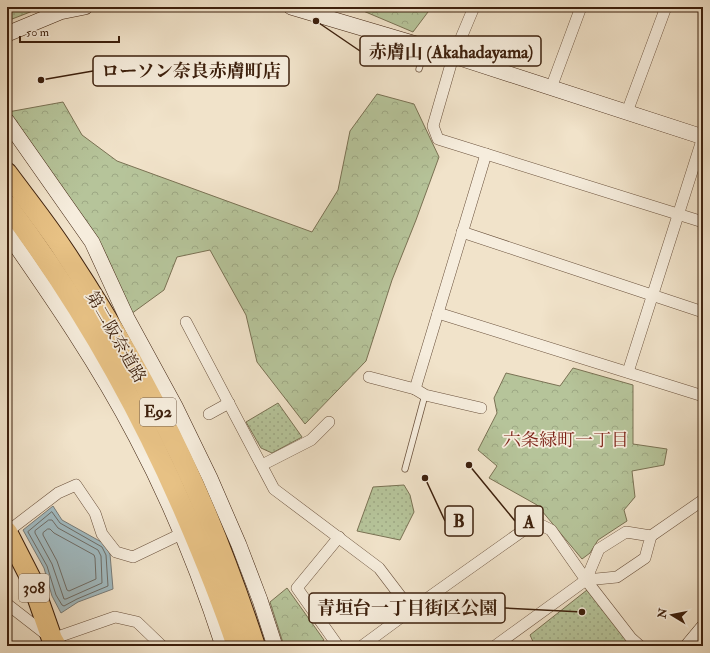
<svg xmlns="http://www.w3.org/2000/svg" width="710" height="653" font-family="'IM FELL Double Pica','Noto Serif JP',serif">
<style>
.forest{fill:url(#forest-crowns);stroke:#7a7254}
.park{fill:url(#park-dots);stroke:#7a7254}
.water{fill:#a1bbc2;stroke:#797d7a}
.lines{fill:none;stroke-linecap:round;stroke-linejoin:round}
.shore{stroke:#6f6e68;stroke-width:1}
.lane-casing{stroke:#6a513c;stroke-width:7}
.street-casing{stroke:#6a513c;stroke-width:12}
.secondary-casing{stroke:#3d200d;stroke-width:16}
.highway-casing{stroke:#3d200d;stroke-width:22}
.lane{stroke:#f6eddd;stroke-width:5.5}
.street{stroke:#f6eddd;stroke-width:11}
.secondary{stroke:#f6eddd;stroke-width:15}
.highway{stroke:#e8c285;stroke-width:20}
.labels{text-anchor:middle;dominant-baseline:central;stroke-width:3.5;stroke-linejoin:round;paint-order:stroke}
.shield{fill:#f6eddd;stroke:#745e4b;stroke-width:1}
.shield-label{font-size:16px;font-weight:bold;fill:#3d200d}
.street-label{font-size:17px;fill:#3d200d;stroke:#f6eddd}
.neighbourhood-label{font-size:18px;fill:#7a1f14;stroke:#f6eddd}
.leader{fill:none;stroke:#3d200d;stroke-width:1.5}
.callout-dot{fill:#3d200d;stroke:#f6eddd;stroke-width:1.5}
.callout{fill:#f6eddd;stroke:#3d200d;stroke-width:1.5}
.callout-label{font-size:18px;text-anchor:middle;font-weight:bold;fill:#3d200d}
</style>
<defs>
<pattern id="forest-crowns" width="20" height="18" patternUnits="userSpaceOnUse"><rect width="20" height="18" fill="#b6c49a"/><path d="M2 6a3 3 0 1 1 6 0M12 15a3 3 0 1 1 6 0" fill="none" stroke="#9da884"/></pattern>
<pattern id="park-dots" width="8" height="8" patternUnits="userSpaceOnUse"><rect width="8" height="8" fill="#b6c49a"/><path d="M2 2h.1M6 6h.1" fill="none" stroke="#9da884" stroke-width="1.8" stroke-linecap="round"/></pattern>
</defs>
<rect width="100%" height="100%" fill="#f1e3ca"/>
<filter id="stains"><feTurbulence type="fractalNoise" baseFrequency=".005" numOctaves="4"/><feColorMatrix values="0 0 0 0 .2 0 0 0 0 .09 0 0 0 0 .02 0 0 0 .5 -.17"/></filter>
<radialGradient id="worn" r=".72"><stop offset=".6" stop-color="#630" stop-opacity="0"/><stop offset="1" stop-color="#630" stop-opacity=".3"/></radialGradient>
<g class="forest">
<polygon points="362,7 429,7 428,12 413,32 361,10"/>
<polygon points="377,94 414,104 439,157 416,220 392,280 366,361 305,424 257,362 246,315 210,250 177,257 164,290 131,314 97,238 8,112 63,102 82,135 117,161 312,232 338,190 350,131"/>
<polygon points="573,368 633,385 633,444 667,449 664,465 632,471 635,497 624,510 627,521 598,540 590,553 582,559 537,505 489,478 497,466 478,450 497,413 494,398 506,373 560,386"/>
<polygon points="287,588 324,640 316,646 284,646 270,602"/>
</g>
<g class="park">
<polygon points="7,7 43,7 7,21"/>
<polygon points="278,403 302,437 272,453 261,448 246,422"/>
<polygon points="404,485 410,495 414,512 400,540 357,531 373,487"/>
<polygon points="587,590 633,646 535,646 530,635"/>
</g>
<polygon class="water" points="53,506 62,520 105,544 110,554 113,589 78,602 61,613 52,596 44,568 23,530"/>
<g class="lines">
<g class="shore">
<polygon points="52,512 60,523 102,547 106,555 108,586 77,599 64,606 62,605 56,595 47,566 28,532"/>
<polygon points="49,520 52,520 58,528 98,550 101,556 102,583 66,599 64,599 52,564 35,533 35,531"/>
<polygon points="48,529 50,529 54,533 94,555 95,558 96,579 69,591 67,590 57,561 43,535 43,533"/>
</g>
<defs>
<g id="lane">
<polyline points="419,69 426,47"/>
<polyline points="405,469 425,395"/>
</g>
<g id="street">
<polyline points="474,7 453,57 433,126 438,139 703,222"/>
<polyline points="551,88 581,7"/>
<polyline points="627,112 666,7"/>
<polyline points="462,232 703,312"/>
<polyline points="438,313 703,396"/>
<polyline points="186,322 274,489 379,568 411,610"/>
<polyline points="628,372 703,137"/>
<polyline points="369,377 415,389 486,154"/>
<polyline points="415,389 425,395 481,408"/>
<polyline points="209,414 229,403"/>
<polyline points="262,465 311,440 329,422"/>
<polyline points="7,532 58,493 76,485 95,513 102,534 116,552 133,557 181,534"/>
<polyline points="651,536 703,500"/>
<polyline points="7,604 52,639 115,617 137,622 162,646"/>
<polyline points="338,646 297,588 339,537"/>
<polyline points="362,646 411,610 535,522 551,530 586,580 631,638 640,646"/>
<polyline points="495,646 586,580 617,577 645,558 651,536 626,532 599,549 586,580"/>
</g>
<g id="secondary">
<polyline points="291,7 426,47 703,137"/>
<polyline points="7,34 60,12 85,7"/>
<polyline points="7,121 92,242 127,318 175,406 210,478 239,545 260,600 275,646"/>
<path d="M7,233c46,66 92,133 129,204 35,66 64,138 87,209"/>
<polyline points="688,646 703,628"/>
</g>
<g id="highway">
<path d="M7,173c20,27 41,53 59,81 43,65 82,133 115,203 29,61 53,125 74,189"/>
<path d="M7,205c73,97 130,197 178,308 19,44 37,88 52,133"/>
<polyline points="7,532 31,579 52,639 56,646"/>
</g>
</defs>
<use href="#lane" class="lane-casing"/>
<use href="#street" class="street-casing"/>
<use href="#secondary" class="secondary-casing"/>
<use href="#highway" class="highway-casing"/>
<use href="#lane" class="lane"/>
<use href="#street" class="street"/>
<use href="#secondary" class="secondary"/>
<use href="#highway" class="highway"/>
</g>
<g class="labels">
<g class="shield">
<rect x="140" y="398" width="36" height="28" rx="3"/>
<rect x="19" y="574" width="30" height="28" rx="3"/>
</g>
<g class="shield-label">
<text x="158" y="412">E92</text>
<text x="34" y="588">308</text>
</g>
<g class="street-label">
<text transform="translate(116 337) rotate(60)">第二阪奈道路</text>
</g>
<g class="neighbourhood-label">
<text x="566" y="440">六条緑町一丁目</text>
</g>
</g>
<path class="leader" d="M316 21L360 51M41 80L93 71M425 478L445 521M469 465L515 521M582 612L505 608"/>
<g class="callout-dot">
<circle cx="316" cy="21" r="4"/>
<circle cx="41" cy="80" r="4"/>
<circle cx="425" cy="478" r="4"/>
<circle cx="469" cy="465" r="4"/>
<circle cx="582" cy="612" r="4"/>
</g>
<g class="callout">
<rect x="360" y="36" width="181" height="30" rx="4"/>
<rect x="93" y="56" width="196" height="30" rx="4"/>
<rect x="445" y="506" width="28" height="30" rx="4"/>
<rect x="515" y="506" width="28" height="30" rx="4"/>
<rect x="309" y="593" width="196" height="30" rx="4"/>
</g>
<g class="callout-label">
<text x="451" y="58">赤膚山 (Akahadayama)</text>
<text x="191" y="77">ローソン奈良赤膚町店</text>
<text x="459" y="527">B</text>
<text x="529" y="528">A</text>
<text x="407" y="614">青垣台一丁目街区公園</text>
</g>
<rect width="710" height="653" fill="none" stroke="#f1e3ca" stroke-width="24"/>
<rect x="8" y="8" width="694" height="637" fill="none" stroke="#3d200d" stroke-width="2"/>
<rect x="12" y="12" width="686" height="629" fill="none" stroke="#3d200d"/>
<g transform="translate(672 615) rotate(280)" stroke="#f6eddd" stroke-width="3" paint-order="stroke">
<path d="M0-3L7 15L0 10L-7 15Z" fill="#3d200d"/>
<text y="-6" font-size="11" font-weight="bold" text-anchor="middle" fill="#3d200d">N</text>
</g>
<path d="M20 36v6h99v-6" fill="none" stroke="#3d200d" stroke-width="2"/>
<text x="26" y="36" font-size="12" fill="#3d200d" stroke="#f6eddd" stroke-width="3" paint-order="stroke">50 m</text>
<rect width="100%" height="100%" filter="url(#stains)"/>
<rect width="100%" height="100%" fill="url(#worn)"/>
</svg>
